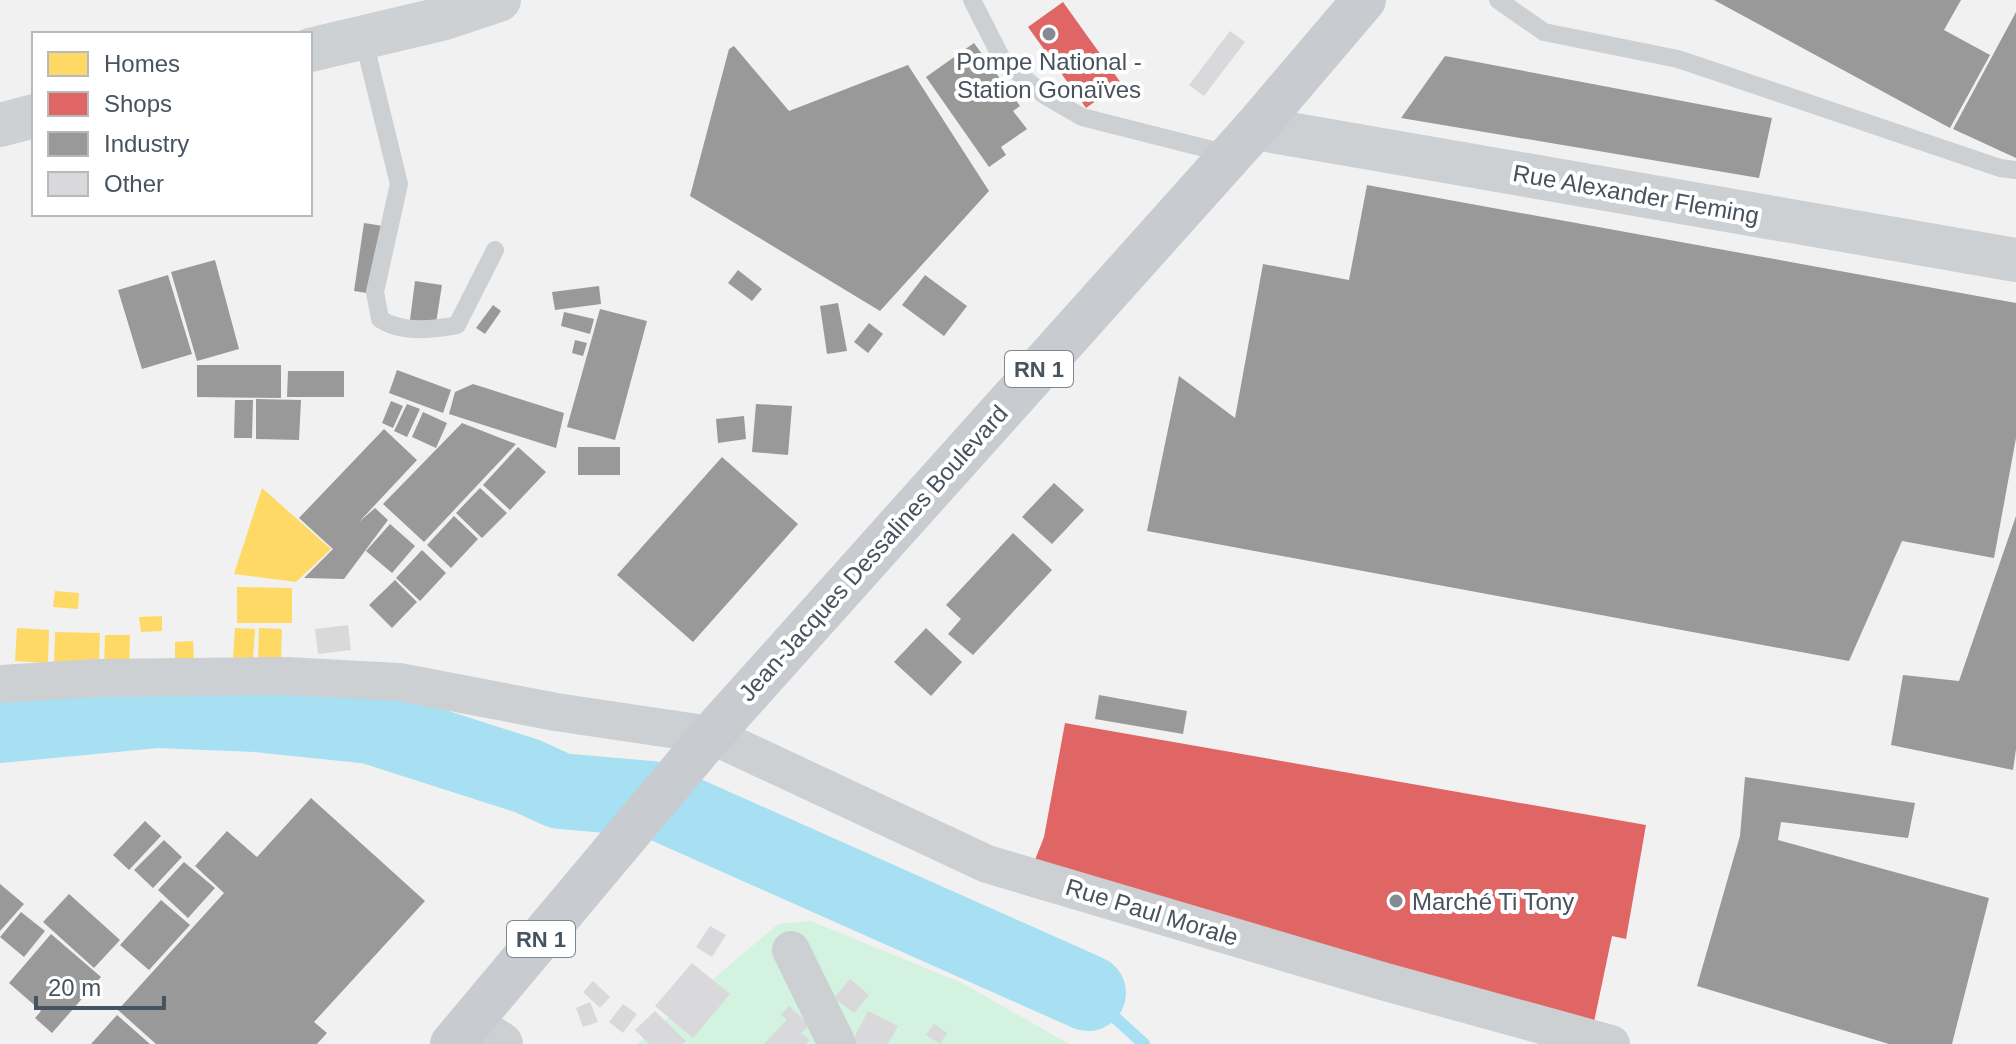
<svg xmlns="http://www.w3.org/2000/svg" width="2016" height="1044" font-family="Helvetica,sans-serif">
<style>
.grass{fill:#d4f2e0}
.homes{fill:#ffd966}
.shops{fill:#e06666}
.industry{fill:#999}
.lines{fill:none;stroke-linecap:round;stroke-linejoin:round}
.stream{stroke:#a6e0f2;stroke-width:12}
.river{stroke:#a6e0f2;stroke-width:76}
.building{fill:#d9d9db}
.service{stroke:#cdd0d2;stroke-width:18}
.minor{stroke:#cdd0d2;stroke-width:38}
.tertiary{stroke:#cdd0d2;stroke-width:44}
.secondary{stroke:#cdd1d4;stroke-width:44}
.primary{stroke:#c8ccd0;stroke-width:44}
.poi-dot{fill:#838a92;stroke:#fff;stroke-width:3}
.labels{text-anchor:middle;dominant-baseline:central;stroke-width:8;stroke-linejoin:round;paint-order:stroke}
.shield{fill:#fff;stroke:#7e878f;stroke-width:2}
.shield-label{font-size:22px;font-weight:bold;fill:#47535f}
.poi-label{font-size:24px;fill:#47535f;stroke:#fff}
.street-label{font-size:24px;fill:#47535f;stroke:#fff}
</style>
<rect width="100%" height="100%" fill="#f2f1f1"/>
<polygon class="grass" points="811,921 962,983 1069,1044 637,1044 778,924"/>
<g class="homes">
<polygon points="262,488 331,549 296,582 234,574"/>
<polygon points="237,587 292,588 292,623 237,623"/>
<polygon points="55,591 79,593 78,609 53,607"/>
<polygon points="162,616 162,631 141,632 139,617"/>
<polygon points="17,628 49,630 48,663 15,661"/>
<polygon points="235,628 255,629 253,659 233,658"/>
<polygon points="259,628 282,629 281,660 258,659"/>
<polygon points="55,632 100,633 99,663 54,663"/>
<polygon points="105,635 130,635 129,668 104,667"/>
<polygon points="193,641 194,660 175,661 175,642"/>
</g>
<g class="shops">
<polygon points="1063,2 1121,83 1086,108 1028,27"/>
<polygon points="1065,723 1646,825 1626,939 1612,936 1594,1022 1033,865 1044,837"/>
</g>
<g class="industry">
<polygon points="1714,0 1961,0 1944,30 1990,55 1950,128"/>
<polygon points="2016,12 2016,158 1953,129"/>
<polygon points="974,43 1020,106 1013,111 1027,129 1001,147 1006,155 989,167 926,77"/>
<polygon points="734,46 789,111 908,65 989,191 880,311 690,196 729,49"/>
<polygon points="1445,56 1772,118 1759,178 1401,118"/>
<polygon points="1367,185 2016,303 2016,438 1994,558 1902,541 1849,661 1147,531 1179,376 1235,418 1263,264 1349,280"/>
<polygon points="364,223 383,226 373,294 354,291"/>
<polygon points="215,260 239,349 197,361 171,272"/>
<polygon points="738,270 762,289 752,301 728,283"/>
<polygon points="168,275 192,354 142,369 118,290"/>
<polygon points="925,275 967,306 944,336 902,305"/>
<polygon points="415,281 442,285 436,323 410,320"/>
<polygon points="599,286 601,304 555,310 552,292"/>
<polygon points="838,303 847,351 827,354 820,306"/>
<polygon points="493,305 501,311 485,334 476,328"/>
<polygon points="600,309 647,321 615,440 567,427"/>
<polygon points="564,312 594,319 590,334 561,326"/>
<polygon points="869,323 883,334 868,353 854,342"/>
<polygon points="575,340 587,343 583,356 572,353"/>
<polygon points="197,365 281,365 281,398 197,397"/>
<polygon points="397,370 451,390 443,413 389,393"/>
<polygon points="288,371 344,371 344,397 287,397"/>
<polygon points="473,384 564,413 556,448 449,414 455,392"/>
<polygon points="256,399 301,400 299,440 256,439"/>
<polygon points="235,400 253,400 252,438 234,438"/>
<polygon points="391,401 403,406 393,428 382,423"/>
<polygon points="407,404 420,409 407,437 394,431"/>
<polygon points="756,404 792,406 788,455 752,452"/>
<polygon points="423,412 447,423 436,448 412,437"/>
<polygon points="744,416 746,439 718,443 716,419"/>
<polygon points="462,423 516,444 424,542 383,504"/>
<polygon points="384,429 417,460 359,522 375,508 388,520 344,579 304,578 333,549 299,518"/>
<polygon points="518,447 546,472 510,510 483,485"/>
<rect x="578" y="447" width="42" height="28"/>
<polygon points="722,457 798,524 693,642 617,575"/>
<polygon points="1054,483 1084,510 1052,544 1022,517"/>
<polygon points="480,488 507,513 482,538 456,513"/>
<polygon points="454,516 478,539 451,568 427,545"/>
<polygon points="2016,516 2016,749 2013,770 1891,745 1903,675 1959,681"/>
<polygon points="390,524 415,546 392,573 366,551"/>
<polygon points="1013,533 1052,570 973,655 948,634 961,619 946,605"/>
<polygon points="422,550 446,573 420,601 396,578"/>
<polygon points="395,580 417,602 392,628 369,605"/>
<polygon points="926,628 962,662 931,696 894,662"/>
<polygon points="1099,695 1187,711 1183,734 1095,719"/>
<polygon points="1745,777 1915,803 1908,838 1781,822 1778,840 1989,898 1952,1044 1889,1044 1697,986 1740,836"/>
<polygon points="311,798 425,901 314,1022 327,1033 317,1044 156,1044 118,1010 224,893 195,866 227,831 257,857"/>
<polygon points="145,821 161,836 129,870 113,855"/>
<polygon points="164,840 182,857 153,888 134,870"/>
<polygon points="184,862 215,888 188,918 158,890"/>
<polygon points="0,884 24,904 0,931"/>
<polygon points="69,894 120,940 94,968 43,922"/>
<polygon points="161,900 190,925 149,970 120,945"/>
<polygon points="21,912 45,931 24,957 0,937"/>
<polygon points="51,934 101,977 52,1033 35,1018 41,1011 9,983"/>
<polygon points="117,1015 150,1044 91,1044"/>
</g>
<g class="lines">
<polyline class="stream" points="1088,993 1144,1044"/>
<polyline class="river" points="0,725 158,710 256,714 371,726 527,776 560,791 652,799 1088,993"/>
</g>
<g class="building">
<polygon points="1230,31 1245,42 1204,96 1189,85"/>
<polygon points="348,625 351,650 318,654 315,629"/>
<polygon points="710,926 726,935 712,957 696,947"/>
<polygon points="692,963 730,994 693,1038 655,1006"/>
<polygon points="850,979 869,995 854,1013 834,998"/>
<polygon points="593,981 610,997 600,1008 583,992"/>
<polygon points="590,1002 598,1022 583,1027 576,1008"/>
<polygon points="623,1004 637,1014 623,1033 609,1022"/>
<polygon points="789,1006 810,1025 801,1033 810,1040 806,1044 764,1044 787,1020 781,1015"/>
<polygon points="655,1011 686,1041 683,1044 649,1044 635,1030"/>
<polygon points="868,1011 898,1026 888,1044 851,1044"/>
<polygon points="934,1024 947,1033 940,1044 926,1035"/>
</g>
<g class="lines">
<g class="service">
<polyline points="972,0 1002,59 1044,95 1082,117 1228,154"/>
<polyline points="1498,0 1544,32 1678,59 2000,168 2016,170"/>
<path d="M363,37l36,147 -24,108 5,27c21,14 53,11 77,6l38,-75"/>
</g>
<g class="minor">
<polyline points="0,684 95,678 286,676 399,682 556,712 711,735 987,864 1382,981 1611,1044"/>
<polyline points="791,950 837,1044"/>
</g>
<g class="tertiary">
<polyline points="1255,128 2016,260"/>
<polyline points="470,1024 501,1044"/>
</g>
<g class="secondary">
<polyline points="310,50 445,18 499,0"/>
<polyline points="0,125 34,116"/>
</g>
<polyline class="primary" points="452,1044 711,735 1255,128 1364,0"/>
</g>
<g class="poi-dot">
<circle cx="1049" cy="34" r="8"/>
<circle cx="1396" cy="901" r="8"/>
</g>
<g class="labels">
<g class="shield">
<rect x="1005" y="351" width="68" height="36" rx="6"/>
<rect x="507" y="921" width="68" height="36" rx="6"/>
</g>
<g class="shield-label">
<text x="1039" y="369">RN 1</text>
<text x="541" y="939">RN 1</text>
</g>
<g class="poi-label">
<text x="1049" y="61">Pompe National -<tspan x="1049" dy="28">Station Gonaïves</tspan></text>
<text x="1412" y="901" text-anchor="start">Marché Ti Tony</text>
</g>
<g class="street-label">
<text transform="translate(1636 194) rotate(10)">Rue Alexander Fleming</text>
<text transform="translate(873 553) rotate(-48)">Jean-Jacques Dessalines Boulevard</text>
<text transform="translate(1152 912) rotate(17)">Rue Paul Morale</text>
</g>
</g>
<rect x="32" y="32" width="280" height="184" fill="#ffffff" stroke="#b5babf" stroke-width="2"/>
<rect x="48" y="52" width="40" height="24" fill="#ffd966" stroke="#b5babf" stroke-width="2"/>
<text x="104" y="72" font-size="24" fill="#47535f">Homes</text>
<rect x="48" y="92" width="40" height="24" fill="#e06666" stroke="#b5babf" stroke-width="2"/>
<text x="104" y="112" font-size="24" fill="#47535f">Shops</text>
<rect x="48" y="132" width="40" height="24" fill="#999999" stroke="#b5babf" stroke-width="2"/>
<text x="104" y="152" font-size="24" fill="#47535f">Industry</text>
<rect x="48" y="172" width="40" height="24" fill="#d9d9db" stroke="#b5babf" stroke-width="2"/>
<text x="104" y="192" font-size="24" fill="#47535f">Other</text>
<path d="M36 996v12h128v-12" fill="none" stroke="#47535f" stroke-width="4"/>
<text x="48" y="996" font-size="24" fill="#47535f" stroke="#ffffff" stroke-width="6" paint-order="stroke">20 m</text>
</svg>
